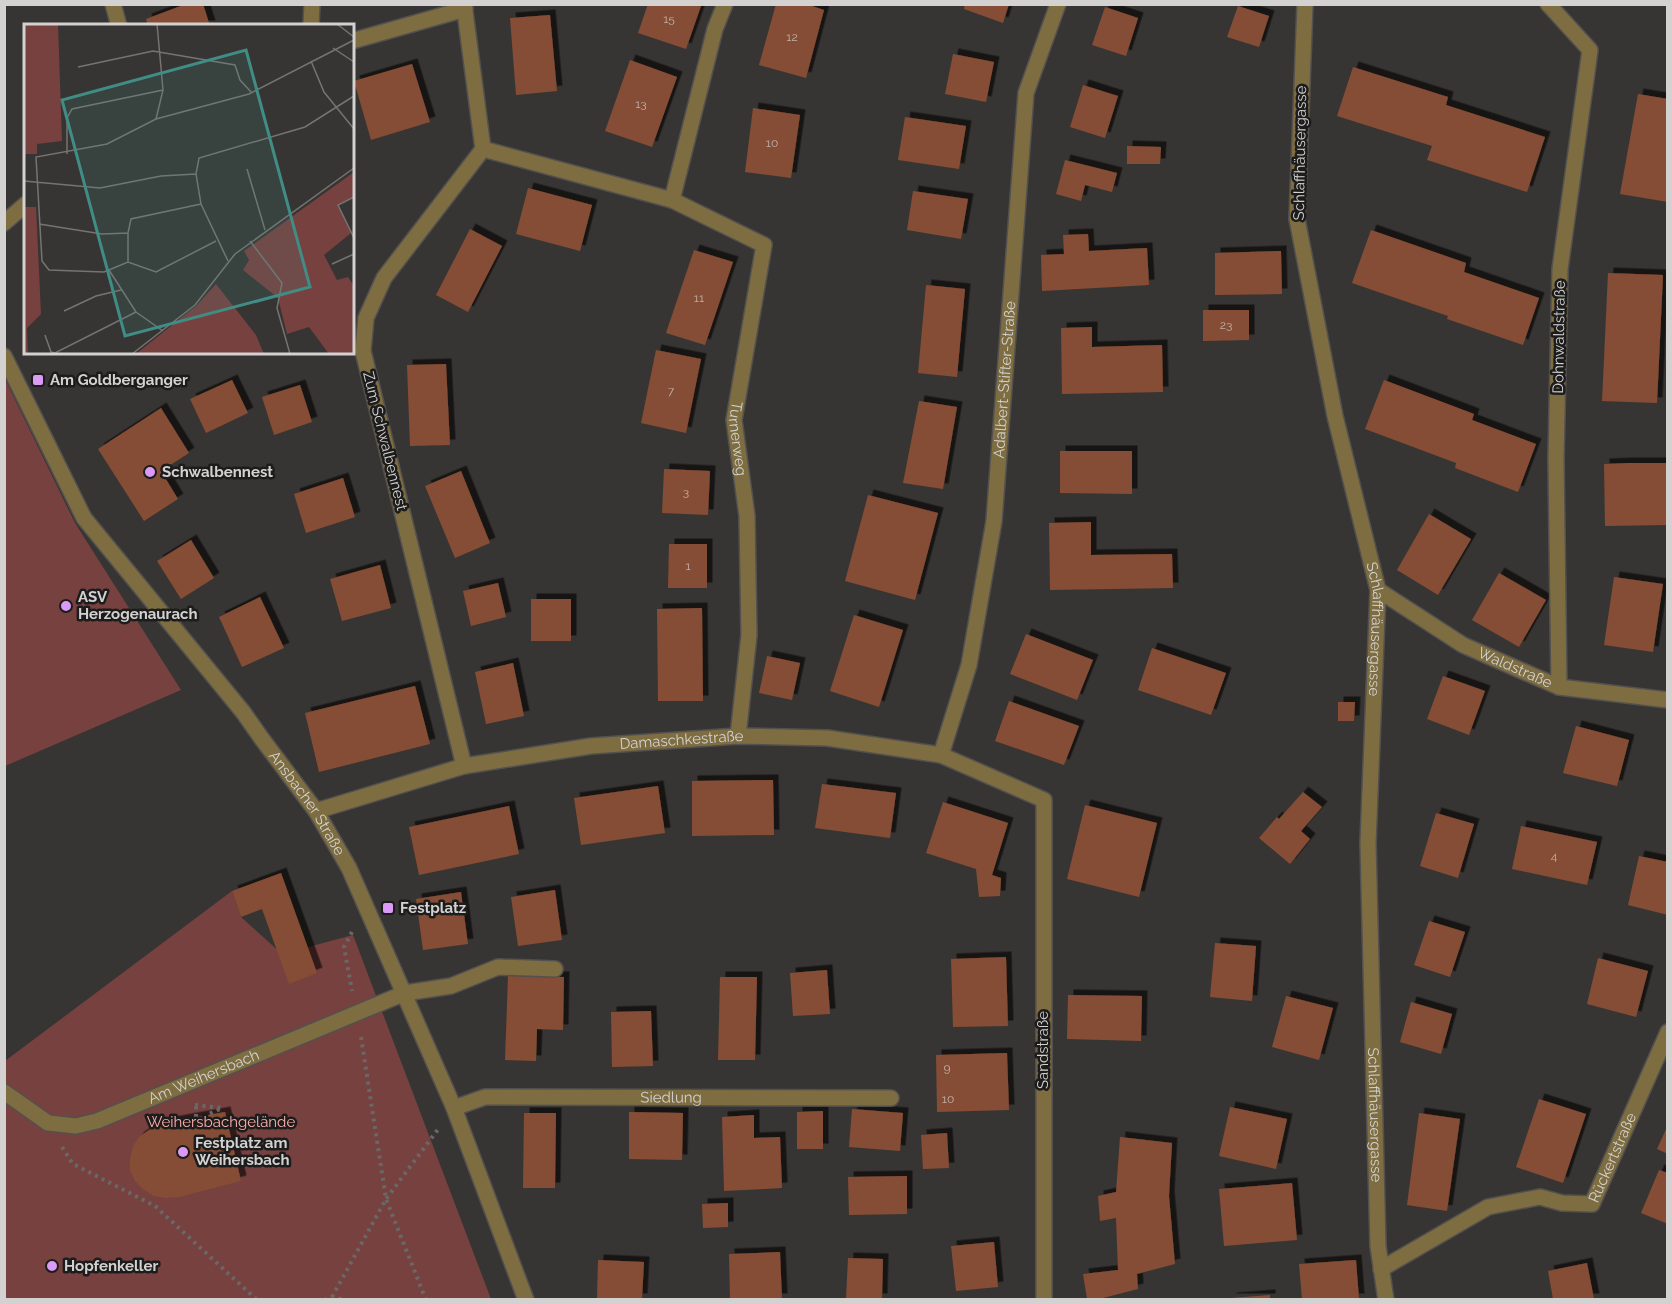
<svg xmlns="http://www.w3.org/2000/svg" width="1672" height="1304" font-family="Raleway,sans-serif">
<style>
.green{fill:#774140}
.building{fill:#854d34;filter:url(#shadow)}
.lines{fill:none;stroke-linecap:round;stroke-linejoin:round}
.minor-casing{stroke:#53514f;stroke-width:18}
.path{stroke:#6a6866;stroke-width:4;stroke-dasharray:3 4.5;stroke-linecap:butt}
.minor{stroke:#7e6d41;stroke-width:15}
.poi-dot{fill:#da9af6;stroke:#1d1c1c;stroke-width:2}
.labels{text-anchor:middle;dominant-baseline:central;stroke-width:5;stroke-linejoin:round;paint-order:stroke}
.number-label{font-size:12px;fill:#c0b1a9}
.street-label{font-size:15px;fill:#d3d2d0;stroke:#1d1c1c}
.poi-label{font-size:15px;font-weight:bold;fill:#d3d2d0;stroke:#1d1c1c;text-anchor:start}
.park-label{font-size:15px;fill:#fcafab;stroke:#1d1c1c}
.inset-road{fill:none;stroke:#757472;stroke-width:1.5}
.view{fill:#408d86;fill-opacity:0.15;stroke:#408d86;stroke-width:3}
.inset-edge{fill:none;stroke:#d3d2d0;stroke-width:3}
</style>
<defs>
<filter id="shadow"><feDropShadow dx="5.5" dy="-5.5" stdDeviation="0" flood-color="#0009"/></filter>
</defs>
<rect width="100%" height="100%" fill="#373533"/>
<g class="green">
<polygon points="4,377 75,523 181,690 5,766"/>
<polygon points="232,891 241,917 282,954 353,935 491,1299 5,1300 5,1061"/>
</g>
<g class="building">
<polygon points="186,4 203,4 210,26 148,26 146,19"/>
<polygon points="648,4 701,6 686,49 638,33"/>
<polygon points="776,4 806,4 824,10 806,78 759,65"/>
<polygon points="965,4 1009,4 1003,23 964,9"/>
<polygon points="1238,6 1269,16 1259,47 1227,37"/>
<polygon points="1105,7 1138,18 1126,56 1092,45"/>
<polygon points="550,15 557,91 516,95 510,18"/>
<polygon points="953,54 994,62 986,102 945,94"/>
<polygon points="630,60 677,77 652,147 605,131"/>
<polygon points="412,64 430,122 371,140 354,81"/>
<polygon points="1353,67 1448,97 1446,105 1545,137 1527,192 1427,160 1432,146 1337,116"/>
<polygon points="1083,85 1118,96 1105,138 1070,127"/>
<polygon points="1638,94 1668,99 1668,202 1620,194"/>
<polygon points="753,108 800,115 791,178 745,172"/>
<polygon points="905,117 966,126 959,169 898,160"/>
<polygon points="1127,146 1161,147 1160,164 1127,164"/>
<polygon points="1065,160 1117,173 1112,192 1085,185 1081,201 1056,194"/>
<polygon points="528,188 592,205 580,251 516,234"/>
<polygon points="913,191 968,199 961,239 907,230"/>
<polygon points="470,229 502,246 468,312 436,295"/>
<polygon points="1371,230 1466,263 1464,272 1539,298 1523,345 1447,319 1448,316 1352,283"/>
<polygon points="1088,234 1089,251 1147,248 1149,285 1042,291 1041,255 1064,254 1063,235"/>
<polygon points="694,250 733,262 705,345 666,333"/>
<polygon points="1281,251 1282,294 1215,295 1215,253"/>
<polygon points="1608,273 1663,275 1657,403 1602,401"/>
<polygon points="926,285 965,289 957,377 918,373"/>
<polygon points="1203,310 1249,310 1249,340 1203,341"/>
<polygon points="1092,327 1092,347 1162,345 1163,392 1062,394 1061,328"/>
<polygon points="656,350 701,359 686,433 641,423"/>
<polygon points="446,364 450,445 410,446 407,365"/>
<polygon points="232,380 248,413 206,433 190,399"/>
<polygon points="1384,380 1474,414 1472,420 1536,444 1518,492 1455,468 1456,463 1365,429"/>
<polygon points="300,385 312,422 274,435 262,397"/>
<polygon points="919,401 957,407 943,489 903,483"/>
<polygon points="161,408 189,453 161,471 178,499 144,521 98,449"/>
<polygon points="1060,451 1132,451 1132,494 1060,493"/>
<polygon points="1628,463 1668,463 1668,525 1605,526 1604,464"/>
<polygon points="664,469 710,471 708,515 662,513"/>
<polygon points="461,471 490,543 455,558 425,486"/>
<polygon points="343,478 355,517 306,533 294,494"/>
<polygon points="868,495 938,513 915,600 845,581"/>
<polygon points="1429,514 1471,539 1438,595 1397,570"/>
<polygon points="1091,522 1091,555 1172,554 1173,588 1050,590 1049,523"/>
<polygon points="191,540 214,578 181,599 157,561"/>
<polygon points="669,544 707,544 707,588 668,588"/>
<polygon points="380,565 391,608 342,621 330,579"/>
<polygon points="1499,573 1546,600 1519,647 1472,620"/>
<polygon points="1614,577 1663,584 1653,652 1604,645"/>
<polygon points="498,583 506,617 471,626 463,591"/>
<polygon points="260,597 284,648 242,667 219,617"/>
<rect x="531" y="599" width="40" height="42"/>
<polygon points="702,608 703,701 658,701 657,609"/>
<polygon points="854,615 903,630 879,707 830,691"/>
<polygon points="1026,634 1093,660 1077,700 1010,674"/>
<polygon points="1152,648 1226,673 1211,715 1138,690"/>
<polygon points="767,656 800,663 792,700 759,693"/>
<polygon points="513,663 524,716 486,724 475,672"/>
<polygon points="1443,676 1485,691 1469,735 1427,719"/>
<polygon points="415,686 430,744 319,772 305,713"/>
<polygon points="1009,701 1079,726 1064,765 995,741"/>
<polygon points="1338,702 1355,702 1354,721 1338,721"/>
<polygon points="1576,726 1629,740 1617,786 1563,773"/>
<polygon points="773,780 774,835 692,836 692,781"/>
<polygon points="822,784 896,793 890,838 815,828"/>
<polygon points="658,786 665,833 581,845 574,798"/>
<polygon points="1303,792 1322,807 1301,831 1310,839 1290,864 1259,838 1277,817 1279,819"/>
<polygon points="943,802 1008,823 992,875 1001,878 1000,896 979,897 976,869 926,853"/>
<polygon points="1085,805 1157,823 1139,897 1067,879"/>
<polygon points="509,806 519,854 419,875 409,827"/>
<polygon points="1436,813 1474,824 1458,878 1420,866"/>
<polygon points="1521,826 1597,842 1587,885 1512,869"/>
<polygon points="1639,856 1668,862 1668,915 1628,905"/>
<polygon points="281,873 317,973 289,984 262,909 241,917 232,891"/>
<polygon points="555,890 562,940 518,946 511,897"/>
<polygon points="461,892 468,944 423,950 416,899"/>
<polygon points="1429,921 1465,932 1450,977 1414,965"/>
<polygon points="1215,943 1256,946 1252,1001 1210,997"/>
<polygon points="1006,957 1008,1026 953,1027 951,959"/>
<polygon points="1598,958 1648,971 1636,1017 1587,1004"/>
<polygon points="827,970 830,1014 793,1016 790,973"/>
<polygon points="508,976 564,977 563,1030 537,1029 536,1061 505,1060"/>
<polygon points="720,977 757,977 755,1060 718,1060"/>
<polygon points="1068,995 1142,996 1141,1041 1067,1039"/>
<polygon points="1286,996 1333,1008 1319,1060 1272,1047"/>
<polygon points="1411,1002 1452,1014 1441,1054 1400,1042"/>
<polygon points="651,1011 653,1066 612,1067 611,1012"/>
<polygon points="1007,1053 1009,1110 937,1112 936,1055"/>
<polygon points="1539,1099 1586,1114 1563,1183 1516,1167"/>
<polygon points="1230,1107 1287,1119 1276,1169 1219,1156"/>
<polygon points="852,1109 903,1113 900,1151 849,1147"/>
<polygon points="823,1111 823,1149 797,1149 797,1112"/>
<polygon points="225,1112 241,1181 179,1197 166,1198 154,1196 143,1189 135,1181 130,1170 130,1158 133,1146 139,1137 149,1130 164,1123"/>
<polygon points="629,1112 683,1113 682,1160 629,1159"/>
<polygon points="524,1113 556,1113 555,1188 523,1188"/>
<polygon points="1419,1113 1460,1119 1447,1211 1407,1205"/>
<polygon points="754,1115 754,1138 780,1137 782,1188 724,1191 722,1117"/>
<polygon points="1668,1125 1668,1154 1657,1149"/>
<polygon points="947,1133 949,1168 923,1169 921,1135"/>
<polygon points="1120,1137 1172,1143 1169,1196 1175,1264 1137,1274 1138,1289 1099,1299 1087,1299 1083,1274 1118,1270 1116,1218 1100,1221 1098,1196 1116,1192"/>
<polygon points="1659,1170 1668,1173 1668,1224 1641,1213"/>
<polygon points="907,1176 907,1214 849,1215 848,1177"/>
<polygon points="1292,1183 1297,1240 1224,1246 1219,1189"/>
<polygon points="728,1203 728,1227 703,1228 702,1204"/>
<polygon points="994,1242 998,1287 956,1291 951,1246"/>
<polygon points="780,1252 782,1299 730,1299 729,1254"/>
<polygon points="848,1258 883,1259 882,1299 846,1299"/>
<polygon points="598,1260 644,1262 642,1299 597,1299"/>
<polygon points="1356,1260 1359,1299 1302,1299 1299,1264"/>
<polygon points="1587,1263 1594,1299 1553,1299 1548,1271"/>
<polygon points="1270,1295 1270,1299 1231,1299 1231,1298"/>
</g>
<g class="lines">
<defs>
<g id="minor">
<polyline points="113,4 119,26"/>
<path id="s1" d="M725,4l-10,25 -43,171 92,45 -30,175 13,96 2,119 -11,101"/>
<path id="s2" d="M1305,4l-8,215 38,197 43,174 -10,253 10,403 8,54"/>
<polyline points="1548,4 1590,50 1560,269 1556,459 1559,687"/>
<polyline points="311,26 312,4"/>
<polyline points="352,41 465,9"/>
<polyline points="483,149 672,200"/>
<polyline points="4,223 26,204"/>
<path id="s3" d="M4,356l80,162 159,194 19,27 54,72 33,57 105,240 72,192"/>
<path id="s4" d="M1378,590l85,55 96,42 109,13"/>
<path id="s5" d="M941,755l28,-90 25,-144 32,-428 32,-89"/>
<polyline points="464,766 363,351 366,318 384,278 483,149 464,4"/>
<path id="s6" d="M316,811l148,-45 127,-20 147,-10 89,2 114,17 103,45v500"/>
<path id="s7" d="M4,1092l44,31 28,3 21,-5 308,-128 46,-7 47,-19 57,2"/>
<path id="s8" d="M454,1108l31,-11 406,1"/>
<path id="s9" d="M1381,1269l107,-62 52,-10 22,6 30,1 76,-172"/>
</g>
</defs>
<use href="#minor" class="minor-casing"/>
<g class="path">
<polyline points="352,932 344,947 352,991"/>
<polyline points="361,1037 386,1199 426,1300"/>
<polyline points="195,1105 222,1108 205,1116"/>
<polyline points="196,1117 196,1106"/>
<polyline points="62,1147 73,1164 155,1206 257,1300"/>
<polyline points="332,1297 386,1199 439,1128"/>
<polyline points="324,1300 332,1297 346,1300"/>
</g>
<use href="#minor" class="minor"/>
</g>
<g class="poi-dot">
<rect x="32" y="374" width="12" height="12" rx="3"/>
<circle cx="150" cy="472" r="6"/>
<circle cx="66" cy="606" r="6"/>
<rect x="382" y="902" width="12" height="12" rx="3"/>
<circle cx="183" cy="1152" r="6"/>
<circle cx="52" cy="1266" r="6"/>
</g>
<g class="labels">
<g class="number-label">
<text x="669" y="19">15</text>
<text x="792" y="37">12</text>
<text x="641" y="104">13</text>
<text x="772" y="143">10</text>
<text x="699" y="298">11</text>
<text x="1226" y="325">23</text>
<text x="671" y="391">7</text>
<text x="686" y="492">3</text>
<text x="688" y="566">1</text>
<text x="1554" y="856">4</text>
<text x="947" y="1068">9</text>
<text x="948" y="1099">10</text>
</g>
<g class="street-label">
<text transform="translate(1300 153) rotate(-89)">Schlaffhäusergasse</text>
<text transform="translate(1559 337) rotate(-89)">Dohnwaldstraße</text>
<text stroke="none"><textPath href="#s5" startOffset="382">Adalbert-Stifter-Straße</textPath></text>
<text stroke="none"><textPath href="#s1" startOffset="502">Turnerweg</textPath></text>
<text transform="translate(385 441) rotate(76)">Zum Schwalbennest</text>
<text stroke="none"><textPath href="#s2" startOffset="634">Schlaffhäusergasse</textPath></text>
<text stroke="none"><textPath href="#s4" startOffset="158">Waldstraße</textPath></text>
<text stroke="none"><textPath href="#s6" startOffset="374">Damaschkestraße</textPath></text>
<text stroke="none"><textPath href="#s3" startOffset="543">Ansbacher Straße</textPath></text>
<text transform="translate(1043 1050) rotate(-90)">Sandstraße</text>
<text stroke="none"><textPath href="#s7" startOffset="219">Am Weihersbach</textPath></text>
<text stroke="none"><textPath href="#s8" startOffset="219">Siedlung</textPath></text>
<text stroke="none"><textPath href="#s2" startOffset="1120">Schlaffhäusergasse</textPath></text>
<text stroke="none"><textPath href="#s9" startOffset="280">Rückertstraße</textPath></text>
</g>
<g class="poi-label">
<text x="50" y="380">Am Goldberganger</text>
<text x="162" y="472">Schwalbennest</text>
<text x="78" y="597">ASV<tspan x="78" dy="17">Herzogenaurach</tspan></text>
<text x="400" y="908">Festplatz</text>
<text x="195" y="1143">Festplatz am<tspan x="195" dy="17">Weihersbach</tspan></text>
<text x="64" y="1266">Hopfenkeller</text>
</g>
<g class="park-label">
<text x="221" y="1122">Weihersbachgelände</text>
</g>
</g>
<g transform="translate(24 24)">
<rect width="330" height="330" fill="#373533"/>
<path d="M0,0h34l4,117 -25,3v10h-13zM330,148v25l-16,8 13,28 -27,22 13,25 11,-3 6,9v68h-25l-20,-27 -22,7 -9,-36 -35,-28 6,-10 -5,-9zM0,183h12l5,107 -14,14 1,26h-4zM192,260l40,51 8,19h-128l60,-48z" fill="#774140"/>
<path class="inset-road" d="M313,0l17,13M309,24l21,14M287,37l13,31 30,37M54,43l75,-16 82,14 5,15 12,13M132,95l7,-29 -6,-66M43,130v-36l5,-9 91,-19M223,145l18,61M0,157l76,7 61,-12 35,-2M330,173l-16,8 16,33M15,200l63,10 26,-1 3,-14 70,-15M104,209v29M192,217l-60,31 -28,-10 -24,10 -55,-2 -7,-9 -6,-104 71,-13 49,-25 93,-25 105,-54M226,217l32,42 -5,25 13,46M204,237l-27,-57 -5,-30 3,-16 106,-31 49,-31M308,240l22,-10M85,246l27,42 27,19M40,287l32,-15 25,-6M21,311l6,17 4,1 81,-41M108,330l63,-49 40,-51 119,-86"/>
<path class="view" d="M222,26l64,237 -185,49 -63,-236z"/>
<rect width="330" height="330" class="inset-edge"/>
</g>
<rect width="1672" height="1304" fill="none" stroke="#d3d2d0" stroke-width="12"/>
</svg>
